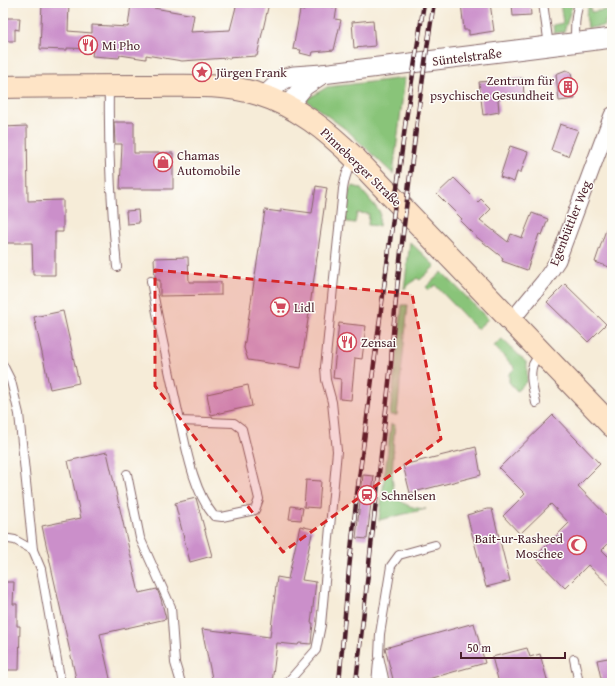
<svg xmlns="http://www.w3.org/2000/svg" width="615" height="686" font-family="'Gentium Book Plus',serif">
<style>
.green{fill:#89c479;stroke:#6a7252}
.building{fill:#cb8fca}
.lines{fill:none;stroke-linecap:round;stroke-linejoin:round}
.service-casing{stroke:#866768;stroke-width:10}
.minor-casing{stroke:#866768;stroke-width:17}
.tertiary-casing{stroke:#866768;stroke-width:21}
.secondary-casing{stroke:#866768;stroke-width:24}
.service{stroke:#fff;stroke-width:8}
.minor{stroke:#fff;stroke-width:15}
.tertiary{stroke:#fff;stroke-width:19}
.secondary{stroke:#fee4c6;stroke-width:22}
.rail-casing{stroke:#4a1f2b;stroke-width:4.5}
.rail{stroke:#fdfcf7;stroke-width:3;stroke-dasharray:9;stroke-linecap:butt}
.marked{fill:#d62828;fill-opacity:0.2;stroke:#d62828;stroke-width:3;stroke-dasharray:8 5;stroke-linejoin:round}
.labels{text-anchor:middle;dominant-baseline:central;stroke-width:3;stroke-linejoin:round;paint-order:stroke}
.poi-label{font-size:13px;fill:#4a1f2b;stroke:#fdfcf7;text-anchor:start}
.street-label{font-size:13px;fill:#4a1f2b;stroke:#fdfcf7}
</style>
<rect width="100%" height="100%" fill="#fdfcf7"/>
<filter id="ink" filterUnits="userSpaceOnUse"><feTurbulence type="fractalNoise" baseFrequency=".025" numOctaves="2"/><feDisplacementMap in="SourceGraphic" scale="8" xChannelSelector="R" yChannelSelector="G"/><feConvolveMatrix kernelMatrix="1 2 1 2 8 2 1 2 1" color-interpolation-filters="sRGB"/></filter>
<filter id="wash" filterUnits="userSpaceOnUse"><feTurbulence type="fractalNoise" baseFrequency=".012" numOctaves="4" result="noise"/><feDisplacementMap in="SourceGraphic" scale="16" xChannelSelector="R" yChannelSelector="G"/><feGaussianBlur stdDeviation="0.9" result="paint"/><feColorMatrix in="noise" values="0 0 0 0 0 0 0 0 0 0 0 0 0 0 0 0 0 1.4 0 .05"/><feComposite in="paint" operator="in"/></filter>
<g filter="url(#wash)">
<rect width="100%" height="100%" fill="#f6ecd8"/>
<g class="green">
<polygon points="560,3 573,3 564,32 554,33 553,25 563,23"/>
<polygon points="589,4 590,4 591,12 612,9 612,20 605,21 605,26 588,28 586,15"/>
<polygon points="405,78 393,174 348,131 306,100 327,87"/>
<polygon points="353,186 360,188 380,212 379,226 368,225 369,214 357,213 355,223 347,222 345,219 349,191"/>
<polygon points="410,242 435,266 420,280 417,278 404,289"/>
<polygon points="442,272 488,319 477,329 435,285 429,290 426,287"/>
<polygon points="402,305 408,305 397,415 390,415"/>
<polygon points="502,339 527,363 527,381 517,391 509,382 509,374 515,368 494,346"/>
<path d="M391,424l4,1c-1,11 -2,22 -2,34 -2,28 -2,48 33,50l-47,11z"/>
</g>
<g id="blocks">
<g class="building">
<polygon points="42,3 69,3 68,31 92,33 92,25 128,27 131,4 194,15 191,32 230,30 237,3 269,3 257,56 182,61 146,55 146,59 120,55 119,58 92,56 93,49 67,48 67,50 40,49"/>
<polygon points="305,3 333,3 332,7 337,8 335,19 341,20 334,50 313,52 312,56 300,53 301,50 293,49 300,10 304,11"/>
<polygon points="461,3 490,3 494,31 469,35 469,30 464,30"/>
<polygon points="512,3 530,3 531,15 513,16"/>
<polygon points="4,18 20,18 19,30 15,29 15,41 4,41"/>
<polygon points="373,20 375,46 354,48 352,22"/>
<polygon points="566,70 571,72 575,99 559,101 556,74"/>
<polygon points="523,78 524,97 498,99 499,112 483,115 479,82"/>
<polygon points="114,122 134,122 134,153 173,153 173,189 120,189 122,144 115,144"/>
<polygon points="560,124 578,130 568,156 551,150"/>
<polygon points="27,126 28,201 63,200 63,232 55,232 55,275 33,275 32,243 3,243 3,127"/>
<polygon points="510,146 528,152 521,172 517,172 514,182 500,177"/>
<polygon points="454,178 478,202 481,199 491,209 480,220 508,242 511,234 522,238 532,213 548,219 542,235 539,234 527,270 502,261 503,258 474,235 460,221 462,219 437,194"/>
<polygon points="316,186 327,188 301,368 248,360 244,348 265,210 281,212 281,209 312,213"/>
<polygon points="138,210 139,223 127,224 126,211"/>
<polygon points="610,218 612,219 612,268 595,262"/>
<polygon points="188,257 189,282 221,282 221,295 160,296 160,280 156,280 155,277 154,258"/>
<polygon points="565,284 606,324 588,342 547,302"/>
<polygon points="63,311 79,383 50,389 34,317"/>
<polygon points="339,323 366,326 362,359 355,358 351,400 340,399 341,379 333,378"/>
<polygon points="248,385 252,406 211,415 207,394"/>
<polygon points="553,415 600,464 578,486 612,521 612,540 602,550 612,560 612,588 588,565 565,588 535,557 569,523 551,504 520,534 503,516 525,494 499,468"/>
<polygon points="476,447 481,475 410,493 403,465"/>
<polygon points="107,452 139,593 157,589 161,599 166,619 100,634 111,683 77,683 42,526 81,518 68,461"/>
<polygon points="363,475 374,476 367,539 356,538"/>
<polygon points="306,480 321,481 319,508 304,507"/>
<polygon points="196,498 212,556 190,562 175,503"/>
<polygon points="291,506 303,508 301,520 289,519"/>
<polygon points="487,509 492,509 510,581 486,587 467,515"/>
<polygon points="300,526 313,529 302,580 316,582 311,623 313,623 311,644 299,643 298,645 277,643 272,683 213,683 202,629 270,637 277,577 288,579"/>
<polygon points="3,582 14,582 13,604 17,604 17,626 20,626 19,670 3,670"/>
<polygon points="474,623 485,663 414,683 394,683 385,648"/>
<polygon points="527,648 530,657 540,654 548,683 499,683 492,657"/>
<polygon points="608,658 612,673 612,683 602,683 597,660"/>
</g>
</g>
</g>
<g filter="url(#ink)">
<use href="#blocks" fill-opacity="0" stroke="#866768" stroke-width="1"/>
<g class="lines">
<defs>
<g id="service">
<polyline points="543,3 549,46"/>
<path d="M576,43c-2,-14 -1,-27 3,-40"/>
<path d="M109,86c-1,61 2,121 8,181"/>
<path d="M151,281c8,45 18,90 28,135 7,31 14,75 35,100l8,1 33,-7 4,-11 -17,-70 -8,-6 -54,-2"/>
<polyline points="3,365 11,381 19,414 33,550"/>
<path d="M536,403c-2,-11 -9,-31 -1,-42 2,-2 5,-4 7,-6"/>
<polyline points="127,474 140,538 171,607 175,663 181,683"/>
<polyline points="3,538 15,540 33,550 41,569 61,683"/>
<polyline points="574,659 579,683"/>
<path d="M287,683l29,-33 5,-25 16,-174 -5,-49 -6,-22 -1,-13 18,-178c2,-12 4,-20 12,-30"/>
<polyline points="376,683 378,662"/>
<polyline points="385,683 379,656 380,634 391,566 399,555 435,545"/>
</g>
<polyline id="minor" points="511,321 544,281 558,260 612,115"/>
<g id="tertiary">
<polyline points="264,97 283,79 294,76 322,74 395,65 612,38"/>
<polyline points="288,106 304,86 322,74"/>
</g>
<path id="secondary" d="M3,87c48,-1 95,-1 143,-1 37,0 76,-3 112,8 39,12 69,37 98,65l256,267"/>
</defs>
<use href="#service" class="service-casing"/>
<use href="#minor" class="minor-casing"/>
<use href="#tertiary" class="tertiary-casing"/>
<use href="#secondary" class="secondary-casing"/>
<use href="#service" class="service"/>
<use href="#minor" class="minor"/>
<use href="#tertiary" class="tertiary"/>
<use href="#secondary" class="secondary"/>
<defs>
<g id="rail">
<polyline points="339,683 349,569 357,494 406,119 424,3"/>
<path d="M356,683l35,-319c3,-60 11,-121 18,-181 8,-60 15,-120 25,-180"/>
</g>
</defs>
<use href="#rail" class="rail-casing"/>
<use href="#rail" class="rail"/>
</g>
</g>
<path class="marked" d="M155,270l257,24 29,145 -158,113 -128,-166z"/>
<defs>
<symbol id="restaurant-ring" viewBox="-11 -11 22 22"><circle r="9.5" fill="#fdfcf7" stroke="#d1495b" stroke-width="1.5"/><path d="M-5-6h1v4h1v-4h1v4h1v-4h1v5L-1.5 .5V6h-2V.5L-5-1ZM5-6V6H3V1.5H1.5Q1.5-4 5-6Z" fill="#d1495b"/></symbol>
<symbol id="sight-ring" viewBox="-11 -11 22 22"><circle r="9.5" fill="#fdfcf7" stroke="#d1495b" stroke-width="1.5"/><path d="M0-6L1.8-2.2L6-1.7L2.9 1.2L3.7 5.4L0 3.3L-3.7 5.4L-2.9 1.2L-6-1.7L-1.8-2.2Z" fill="#d1495b"/></symbol>
<symbol id="building-ring" viewBox="-11 -11 22 22"><circle r="9.5" fill="#fdfcf7" stroke="#d1495b" stroke-width="1.5"/><path d="M-4-6H4V6H1V3H-1V6H-4ZM-2.5-4.3h1.7v1.8h-1.7ZM.8-4.3h1.7v1.8H.8ZM-2.5-1h1.7V.8h-1.7ZM.8-1h1.7V.8H.8Z" fill="#d1495b"/></symbol>
<symbol id="shop-ring" viewBox="-11 -11 22 22"><circle r="9.5" fill="#fdfcf7" stroke="#d1495b" stroke-width="1.5"/><path d="M-5-2.5h2.3a2.7 3.5 0 0 1 5.4 0H5L5.5 6h-11ZM-1.5-2.5h3a1.5 2.3 0 0 0-3 0Z" fill="#d1495b"/></symbol>
<symbol id="supermarket-ring" viewBox="-11 -11 22 22"><circle r="9.5" fill="#fdfcf7" stroke="#d1495b" stroke-width="1.5"/><path d="M-6-5.5h2.5l.6 2H6L4.5 2H-2.5L-4.4-4H-6ZM-1.5 3.2a1.3 1.3 0 1 0 .1 0ZM3 3.2a1.3 1.3 0 1 0 .1 0Z" fill="#d1495b"/></symbol>
<symbol id="station-ring" viewBox="-11 -11 22 22"><circle r="9.5" fill="#fdfcf7" stroke="#d1495b" stroke-width="1.5"/><path d="M-3-6H3Q5-6 5-4V2Q5 4 3 4L4.5 6H3L1.5 4h-3L-3 6H-4.5L-3 4Q-5 4-5 2V-4Q-5-6-3-6ZM-3.5-4v3h7v-3ZM-3.5 1v1.5H-2V1ZM2 1v1.5H3.5V1Z" fill="#d1495b"/></symbol>
<symbol id="mosque-ring" viewBox="-11 -11 22 22"><circle r="9.5" fill="#fdfcf7" stroke="#d1495b" stroke-width="1.5"/><path d="M3.5-4.9A6 6 0 1 0 3.5 4.9A5 5 0 1 1 3.5-4.9Z" fill="#d1495b"/></symbol>
</defs>
<g fill-rule="evenodd">
<use href="#restaurant-ring" x="77" y="34" width="22" height="22"/>
<use href="#sight-ring" x="191" y="61" width="22" height="22"/>
<use href="#building-ring" x="557" y="76" width="22" height="22"/>
<use href="#shop-ring" x="152" y="151" width="22" height="22"/>
<use href="#supermarket-ring" x="269" y="296" width="22" height="22"/>
<use href="#restaurant-ring" x="336" y="331" width="22" height="22"/>
<use href="#station-ring" x="356" y="484" width="22" height="22"/>
<use href="#mosque-ring" x="566" y="534" width="22" height="22"/>
</g>
<g class="labels">
<g class="poi-label">
<text x="102" y="45">Mi Pho</text>
<text x="216" y="72">Jürgen Frank</text>
<text x="554" y="80" text-anchor="end">Zentrum für<tspan x="554" dy="15">psychische Gesundheit</tspan></text>
<text x="177" y="155">Chamas<tspan x="177" dy="15">Automobile</tspan></text>
<text x="294" y="307">Lidl</text>
<text x="361" y="342">Zensai</text>
<text x="381" y="495">Schnelsen</text>
<text x="563" y="538" text-anchor="end">Bait-ur-Rasheed<tspan x="563" dy="15">Moschee</tspan></text>
</g>
<g class="street-label">
<text transform="translate(467 57) rotate(-7)">Süntelstraße</text>
<text transform="translate(361 167) rotate(44)">Pinneberger Straße</text>
<text transform="translate(570 223) rotate(-68)">Egenbüttler Weg</text>
</g>
</g>
<rect width="615" height="686" fill="none" stroke="#fdfcf7" stroke-width="16"/>
<path d="M461 652v6h104v-6" fill="none" stroke="#4a1f2b" stroke-width="2"/>
<text x="467" y="652" font-size="12" fill="#4a1f2b" stroke="#fdfcf7" stroke-width="3" paint-order="stroke">50 m</text>
</svg>
